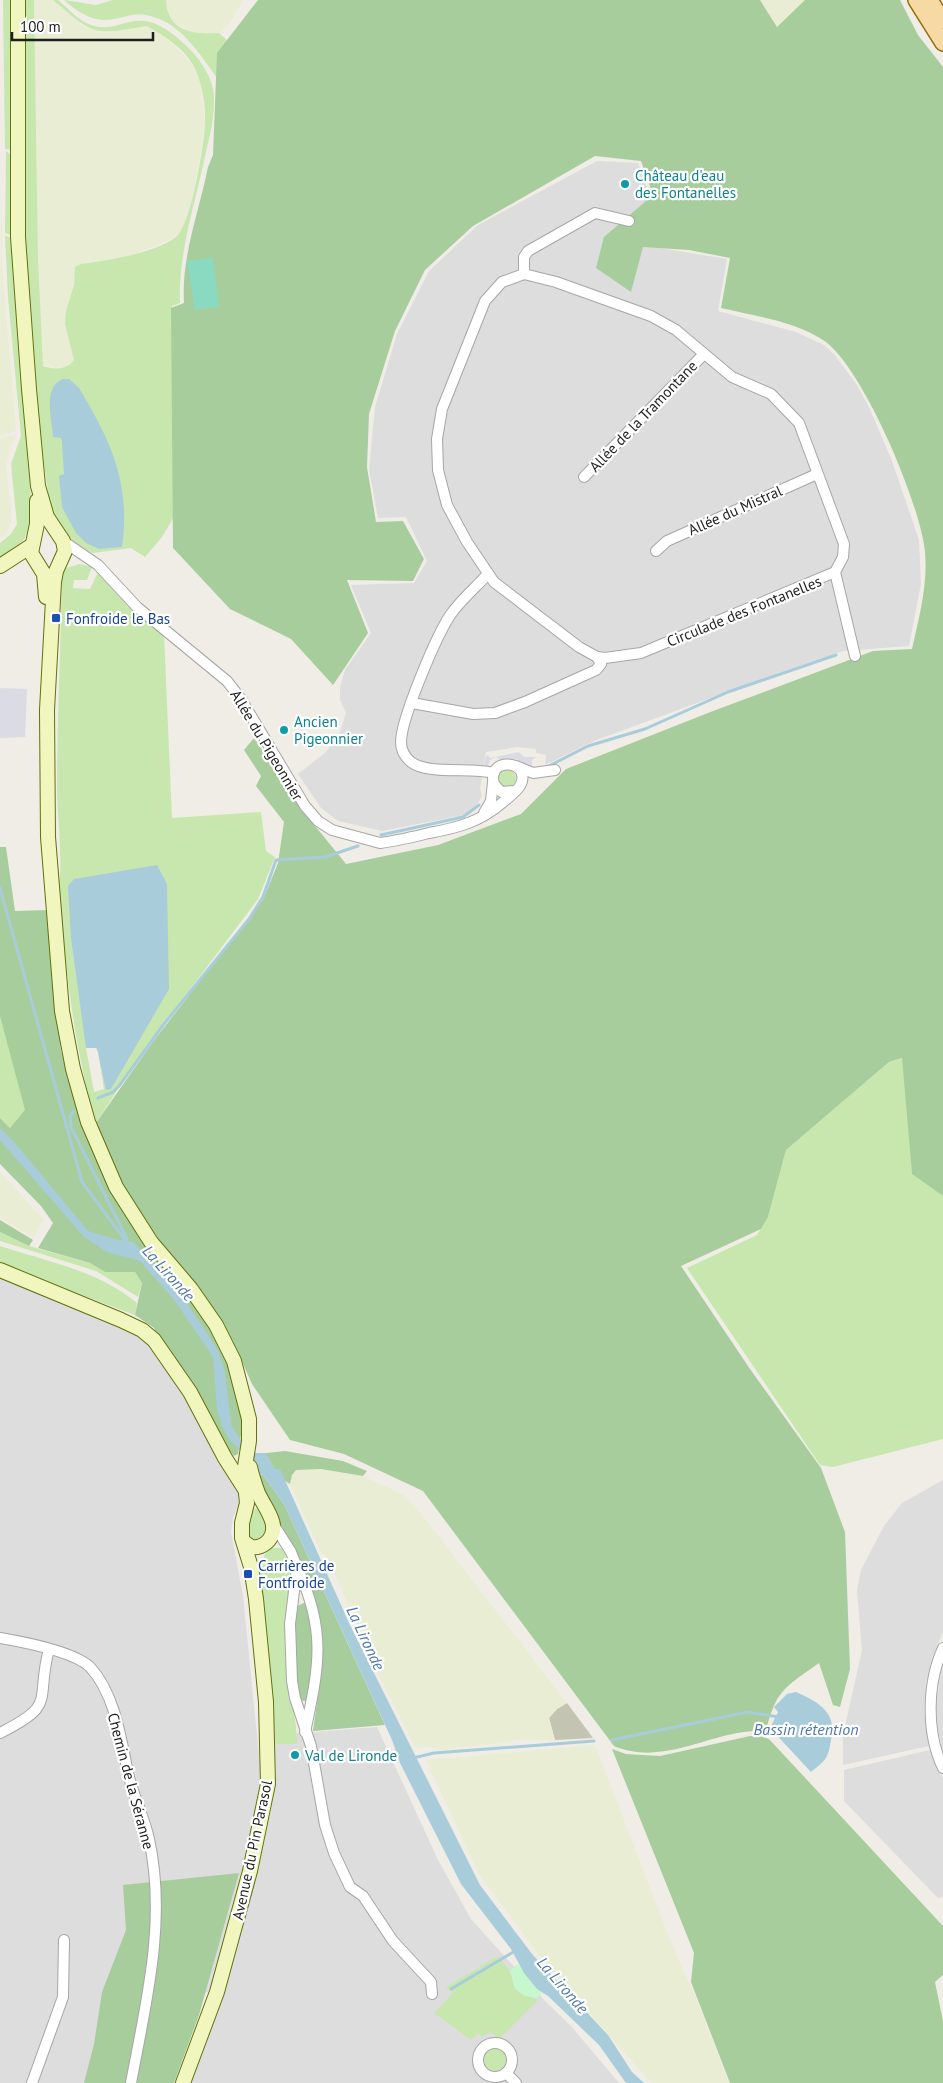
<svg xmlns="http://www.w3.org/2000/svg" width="943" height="2083" font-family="'PT Sans',sans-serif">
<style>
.residential{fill:#ddd}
.construction{fill:#c3c4b2}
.farmland{fill:#e9edd3}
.grass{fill:#c7e7af;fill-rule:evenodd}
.forest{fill:#a8cd9d}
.park{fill:#c6f7cd}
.pitch{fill:#89dac0}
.plaza{fill:#dbdbe5}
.water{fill:#a9ccdb}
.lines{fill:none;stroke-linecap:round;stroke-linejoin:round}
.stream{stroke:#a9ccdb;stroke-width:3}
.street-casing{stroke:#a6a6a6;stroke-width:12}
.secondary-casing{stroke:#60720b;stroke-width:16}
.primary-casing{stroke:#936e08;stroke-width:18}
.street{stroke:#fff;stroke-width:10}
.secondary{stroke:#f0f6be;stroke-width:14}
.primary{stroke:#f7d9a4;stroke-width:15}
.culture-dot{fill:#0f9aa8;stroke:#fff;stroke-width:2}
.transit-dot{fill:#1a4fb4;stroke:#fff;stroke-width:2}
.labels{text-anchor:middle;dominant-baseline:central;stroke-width:4.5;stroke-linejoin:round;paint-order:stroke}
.culture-label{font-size:15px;fill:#0d838f;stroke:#fff;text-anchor:start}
.street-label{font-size:15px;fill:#1f1f1f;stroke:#fff}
.transit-label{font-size:15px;fill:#164399;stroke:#fff;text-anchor:start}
.water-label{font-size:16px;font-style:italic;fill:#5078ab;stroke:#fff}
</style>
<rect width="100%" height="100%" fill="#f0ede6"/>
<g class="residential">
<polygon points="597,161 638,163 649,193 648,246 727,259 718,311 796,332 824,345 834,354 857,385 869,407 892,461 919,540 921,584 909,646 843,651 784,671 594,741 545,765 546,755 536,753 536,749 517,747 486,752 480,789 482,796 478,803 464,815 382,831 338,821 321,808 298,774 326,752 340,732 346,713 340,700 340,687 345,670 371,633 351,585 414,583 427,561 406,517 378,518 369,469 375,407 397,334 429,271 478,225"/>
<polygon points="0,1270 154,1340 235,1475 241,1500 233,1517 231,1532 243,1596 262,1785 253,1832 210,1991 138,2017 125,2083 0,2083"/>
<polygon points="943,1480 943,1632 932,1658 926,1682 924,1711 929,1746 843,1765 843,1735 862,1650 857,1590 861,1570 884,1526 902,1503"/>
<polygon points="943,1660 943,1752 937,1727 936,1705"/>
<polygon points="377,1727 438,1860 471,1919 546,2002 571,2026 619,2083 191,2083 271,1811 276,1777 274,1735"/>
<polygon points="930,1750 943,1778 943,1897 938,1898 844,1801 844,1770"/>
</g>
<polygon class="construction" points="567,1703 593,1738 555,1740 549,1718 557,1709"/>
<g class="farmland">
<polygon points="34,0 53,0 83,26 103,33 147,26 165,36 192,64 200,82 205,123 195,186 184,226 177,237 124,258 81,264 75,268 74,285 66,311 74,360 65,367 58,368 42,365 38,259"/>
<polygon points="166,0 243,0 230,23 219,33 202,35 187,30 171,21 167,11"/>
<polygon points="760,0 805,0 777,27"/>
<polygon points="1,155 2,265 16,431 0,436"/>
<polygon points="17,434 11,445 6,465 12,519 6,535 0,538 0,439"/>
<polygon points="0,1172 43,1219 33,1238 0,1217"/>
<polygon points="321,1469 363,1476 391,1489 406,1497 426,1520 567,1703 557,1709 549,1718 555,1740 519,1740 444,1750 428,1747 416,1749 374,1666 330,1562 320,1551 290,1484 292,1475 296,1470"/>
<polygon points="595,1745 670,1940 695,1996 729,2083 652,2083 648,2079 548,1967 480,1876 426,1760"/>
</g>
<g class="grass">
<polygon points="3,0 12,0 12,150 5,149"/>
<path d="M24,0h10l4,259 5,107c11,4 23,4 31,-6l-9,-36 1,-13 8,-26 1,-18 6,-3c28,-4 72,-10 95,-27 15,-11 28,-92 29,-113 1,-18 -3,-43 -12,-59 -10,-18 -29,-29 -46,-39 -54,9 -52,10 -94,-26h5c10,8 20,21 33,25 28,10 42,-18 76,5 20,14 41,35 46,59 4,23 -4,49 -9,72 -10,46 -26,94 -24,142l-8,3 4,207 -14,24 -17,20 -14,-9 -38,5 -18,-9 -24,-31 -12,-85 -14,-184z"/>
<path d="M64,0l32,5 17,-5h53c1,31 27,35 53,33l10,9 -12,36c-18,-25 -37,-57 -71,-63 -8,-2 -18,1 -27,3 -23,6 -38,-3 -55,-18z"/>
<polygon points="6,151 12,156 11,235 5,233"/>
<path d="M5,236l7,2 2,51 18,221c-3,29 -10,34 -32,52v-19l11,-9 6,-10 -6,-60 10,-28 -13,-139z"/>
<path d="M80,564l12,3 -5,13h-13l-1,8 17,1 8,-17 32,36 34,26 8,184 89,-6 5,39 9,6 -17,42 -143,190h3l-22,34c-23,-80 -30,-153 -37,-236 4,-34 -2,-68 -2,-102 0,-70 4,-140 5,-210l4,-7zM94,1046l4,6 6,37 -10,3 -8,-44z"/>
<circle cx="507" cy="779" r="9"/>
<polygon points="0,964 33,1112 10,1128 0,1118"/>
<polygon points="903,1058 912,1173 943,1196 943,1439 833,1467 820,1465 687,1268 757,1235 768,1217 786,1150 889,1062"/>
<polygon points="0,1232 29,1246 90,1263 105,1272 135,1272 142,1283 138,1297 96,1271 0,1241"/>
<path d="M0,1246c48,16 97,24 137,57l-2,12 -107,-40 -28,-13z"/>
<polygon points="257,1508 265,1511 267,1531 259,1542 248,1539 246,1531 251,1511"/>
<path d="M273,1548h8c19,20 5,64 4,89 -2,37 12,71 12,107h-21l-18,-175 8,-17z"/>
<polygon points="498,1956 510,1971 515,1989 520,1993 538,2000 499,2039 491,2032 482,2037 478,2033 471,2040 434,2013 453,1993 446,1987"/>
<circle cx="495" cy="2060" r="13"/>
</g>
<g class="forest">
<path d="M258,0h502l17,27 28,-27h95l18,35 25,32v1129l-31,-22 -10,-116 -13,4 -103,88 -18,67 -7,12 -80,37 69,103 71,99 24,64 5,137 -10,38 -7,-2 -14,-42c-33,24 -43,26 -53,68 -52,-3 -100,37 -152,15l-191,-255 -79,-37 -54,-14 -38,-56 -11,-25 -27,-48 -82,-107 -14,-27 -22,-54 56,-80 111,-143 15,-37 6,-41 -28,-36 5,-10 -17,-26 10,-12 49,73 43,53 92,-19 83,-31 45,-45 147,-58 160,-60 39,-2c7,-32 16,-64 13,-97 -4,-47 -63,-187 -102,-212 -29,-19 -68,-24 -102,-32l9,-50 -41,-8 -46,-3 -12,45 -35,-24 8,-31 49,-42 -12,-34 -46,-5 -122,70 -48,44 -30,61 -26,83 -2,53 9,55 27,-1 21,38 -11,22 -66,-1 21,53 -35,52 -42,-46 -61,-30 -57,-61 -2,-240 13,-5c-3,-46 15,-91 24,-136l5,-12 4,-102z"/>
<polygon points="0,847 6,847 15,911 48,910 61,1051 80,1118 133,1223 148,1250 193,1300 211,1328 230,1367 244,1416 238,1454 234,1456 229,1450 197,1392 158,1339 154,1328 135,1315 142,1283 135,1272 105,1272 90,1263 38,1248 53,1223 41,1206 0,1164 0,1118 10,1128 25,1110 0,1016"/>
<polygon points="0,1220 33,1240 29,1246 0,1232"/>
<polygon points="285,1451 343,1461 367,1471 363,1476 321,1469 296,1470 292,1475 290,1484 256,1464 257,1454"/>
<polygon points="252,1473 263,1475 284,1504 385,1725 313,1731 322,1666 320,1618 311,1593"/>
<polygon points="304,1603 311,1609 313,1665 307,1701 303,1701 298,1694 294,1659 295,1607"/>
<polygon points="750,1736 760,1736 769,1739 943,1926 943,1975 935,1982 943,2021 943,2083 730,2083 691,1982 694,1953 612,1749 626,1754 660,1756"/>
<polygon points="239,1873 199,2015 174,2083 84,2083 94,2044 102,1992 126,1930 123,1885"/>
</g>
<polygon class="park" points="518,1964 542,1993 536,1998 525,1996 515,1989 510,1971"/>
<polygon class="pitch" points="213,258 219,307 195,310 187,261"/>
<g class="plaza">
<polygon points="0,688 27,689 25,737 0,738"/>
<polygon points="519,752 524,757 536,757 532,760 532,771 516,759 500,760 496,757 490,760 488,766 484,767 486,756 488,755 490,758"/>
</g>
<g class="water">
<path d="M63,379h6l10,9c32,53 52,96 43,159l-23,2 -13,-6 -10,-10 -14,-26 -3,-31 5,-2 -2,-32 -1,-4 -8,-1c-1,-18 -11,-50 10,-58z"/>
<polygon points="157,865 167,884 169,989 111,1089 106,1090 97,1048 86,1048 71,938 68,886 74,879"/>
<polygon points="0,1128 16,1144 88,1231 118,1240 133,1242 180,1293 219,1352 225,1373 231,1424 239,1438 256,1453 266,1453 275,1469 280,1469 350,1625 480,1885 532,1954 608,2035 632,2072 644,2083 626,2083 599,2045 548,1996 537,1989 524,1973 511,1949 461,1884 400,1763 392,1740 284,1504 263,1475 257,1473 255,1465 229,1439 222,1426 217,1409 213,1357 175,1301 140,1261 107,1252 84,1237 0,1140"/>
<path d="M796,1692c24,11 41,20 35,48 -3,19 -5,20 -20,32l-41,-44 8,-16 -4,-5 13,-13z"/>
</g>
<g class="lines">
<g class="stream">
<polyline points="547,767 588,746 645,729 728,692 836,655"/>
<polyline points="381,835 463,817 479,805"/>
<polyline points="0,888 82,1182 128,1244"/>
<polyline points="98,1098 113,1092 119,1086 164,1024 249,919 263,897 276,860 325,857 358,846"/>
<polyline points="74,1111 70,1116 71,1127 127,1239"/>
<polyline points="612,1740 748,1712 778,1717"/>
<polyline points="413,1758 434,1753 594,1741"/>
<polyline points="451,1989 515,1951"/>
</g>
<defs>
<g id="street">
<polygon points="524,274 556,282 651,316 676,330 732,377 771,394 799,423 844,544 843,557 835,572 641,653 605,658 597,657 579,647 494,582 467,542 447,505 438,470 437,439 442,409 485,301 502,282"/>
<polyline points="524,274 524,257 528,251 595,213 629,221"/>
<polyline points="584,477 703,355"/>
<path d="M63,541l35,24 39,42 90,74 14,18 64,107 13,15 14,9 48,13c16,-2 32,-6 49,-10 28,-5 51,-11 73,-30 6,-5 16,-12 19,-19 10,-24 -35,-28 -27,0l7,8 14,-1"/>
<polyline points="656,551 667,541 817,474"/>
<polyline points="835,572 855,656"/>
<path d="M487,575c-12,13 -26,25 -36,39 -14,20 -50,105 -50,128 0,8 4,15 10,20 17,13 60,5 83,11"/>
<polyline points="412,703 473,714 495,713 525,702 596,670 601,664 597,657"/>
<polyline points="516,766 533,773 555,770"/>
<polyline points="484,813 491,801 493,782"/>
<polyline points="274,1525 291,1552 297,1567"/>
<path d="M0,1638c23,4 73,13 90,29 25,27 31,72 38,106 5,23 16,43 21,66 18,82 -3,163 -18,244"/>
<path d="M943,1648c-16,35 -17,85 0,120"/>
<path d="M305,1732c14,-65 22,-101 -8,-165l-7,57 2,57 3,17 16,48 14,79 9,28 16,34 13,9 30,45 38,41 1,12"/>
<path d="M0,1733c58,-29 35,-31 49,-84"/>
<circle cx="495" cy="2060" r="17"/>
<polyline points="506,2073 516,2083"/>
<polyline points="32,2083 63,1997 64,1940"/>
</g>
<g id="secondary">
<polyline points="18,0 18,237 29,389 38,486 47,517 63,541 65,551 56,571 54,582 47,710 48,837 62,1011 73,1069 88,1122 116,1187 151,1242 191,1289 216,1325 234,1361 249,1419 249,1441 244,1473 247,1503 242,1523 242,1538 251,1567 256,1599 266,1702 268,1784 250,1871 217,1992 183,2083"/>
<polyline points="37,501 37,524 31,553 44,574 46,597"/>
<polyline points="0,566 31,546"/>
<polyline points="0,1270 121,1320 142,1330 154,1340 190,1392 225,1458 246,1491"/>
<path d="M244,1542l7,5c6,1 13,-1 18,-7 12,-15 -5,-33 -11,-47 -3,-8 -6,-17 -8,-26"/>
</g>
<g id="primary">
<polyline points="916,0 943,43"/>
<polyline points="930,0 943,21"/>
</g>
</defs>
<use href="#street" class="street-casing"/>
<use href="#secondary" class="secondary-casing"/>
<use href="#primary" class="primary-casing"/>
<use href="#street" class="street"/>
<use href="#secondary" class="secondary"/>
<use href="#primary" class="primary"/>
</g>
<g class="culture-dot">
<circle cx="625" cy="184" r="5"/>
<circle cx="284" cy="730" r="5"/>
<circle cx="295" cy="1755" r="5"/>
</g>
<g class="transit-dot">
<rect x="51" y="613" width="10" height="10" rx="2.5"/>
<rect x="243" y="1569" width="10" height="10" rx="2.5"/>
</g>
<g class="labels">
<g class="culture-label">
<text x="635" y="175">Château d'eau<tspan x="635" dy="17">des Fontanelles</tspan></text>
<text x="294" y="721">Ancien<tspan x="294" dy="17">Pigeonnier</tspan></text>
<text x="305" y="1755">Val de Lironde</text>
</g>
<g class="street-label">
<text transform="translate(643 416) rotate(-46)">Allée de la Tramontane</text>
<text transform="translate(735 510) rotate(-24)">Allée du Mistral</text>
<text transform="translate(744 611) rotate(-22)">Circulade des Fontanelles</text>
<text transform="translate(267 745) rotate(59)">Allée du Pigeonnier</text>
<text transform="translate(131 1781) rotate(75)">Chemin de la Séranne</text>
<text transform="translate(252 1850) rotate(-78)">Avenue du Pin Parasol</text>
</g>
<g class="transit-label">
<text x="66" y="618">Fonfroide le Bas</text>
<text x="258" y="1565">Carrières de<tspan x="258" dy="17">Fontfroide</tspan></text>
</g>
<g class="water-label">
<text transform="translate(169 1273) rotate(48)">La Lironde</text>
<text transform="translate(366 1638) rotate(65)">La Lironde</text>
<text x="806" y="1729">Bassin rétention</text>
<text transform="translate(563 1985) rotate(49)">La Lironde</text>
</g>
</g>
<path d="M12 32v8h141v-8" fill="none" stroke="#1f1f1f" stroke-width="2.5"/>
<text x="20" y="32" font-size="15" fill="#1f1f1f" stroke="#ffffff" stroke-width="4" paint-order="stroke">100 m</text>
</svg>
